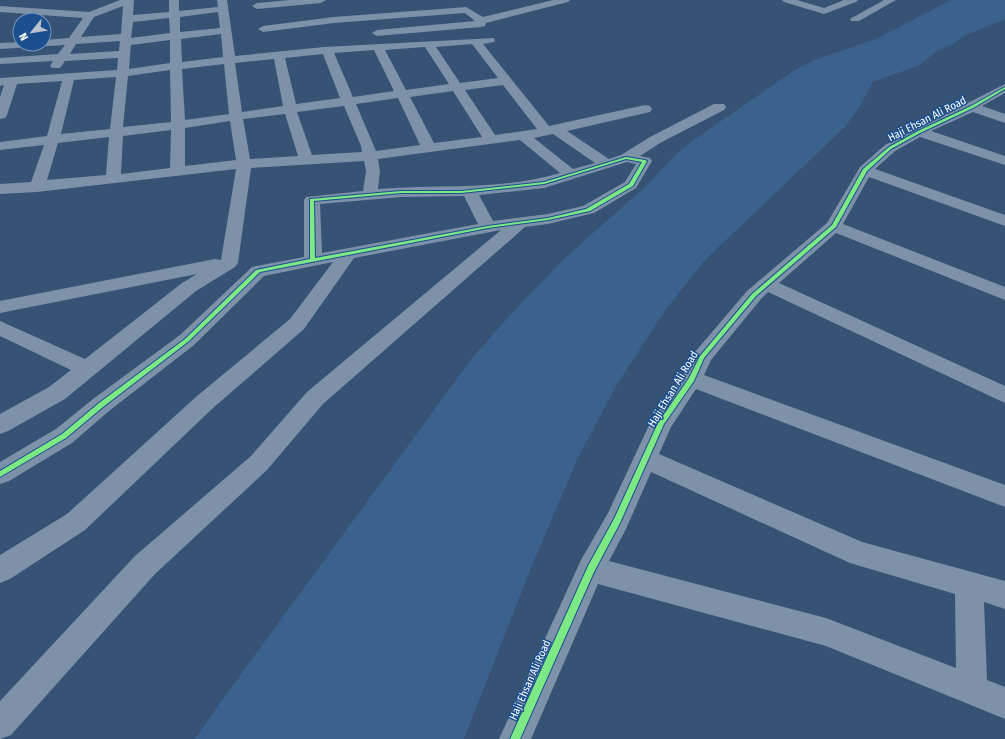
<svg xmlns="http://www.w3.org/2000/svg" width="1005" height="739" font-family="'Fira Sans Condensed',sans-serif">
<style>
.water{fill:#3b618d}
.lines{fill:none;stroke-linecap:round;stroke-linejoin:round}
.minor{fill:#7d92a8;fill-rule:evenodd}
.cycleway-casing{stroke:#1b4f8f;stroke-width:2}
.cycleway{fill:#7ce984;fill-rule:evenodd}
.labels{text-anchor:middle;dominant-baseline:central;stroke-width:3;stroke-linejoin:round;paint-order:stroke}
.street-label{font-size:11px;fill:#fff;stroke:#1b4f8f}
</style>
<rect width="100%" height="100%" fill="#365274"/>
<polygon class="water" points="951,0 1005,0 1005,19 966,35 951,45 937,51 920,65 873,82 858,109 845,127 705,260 667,308 616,386 577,460 531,568 464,739 195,739 225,696 472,358 523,301 566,257 645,187 677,153 692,141 795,70 814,60 876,39"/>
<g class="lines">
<g class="minor">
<path d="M120,0h14l-1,15 36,-3v-12h10v11l39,-4 -1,-7h10l8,56 89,-9 170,-9 1,2 -1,2 -11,2 66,82 96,-21 5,1 2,3 -2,3 -83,19 42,28 12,-4 29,-18 64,-33h10l2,3 -2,3 -64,33 -20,13 10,2 2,3 -16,27 -42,25 -46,11 -23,3 -202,177 -56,66 -112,104 -144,161 -11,4v-38l135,-145 116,-100 56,-64 194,-162 -147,28 -50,71 -91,79 -128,122 -75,49 -10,4v-28l67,-41 130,-118 93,-77 43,-57 -69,14 -70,69 -85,66 -37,32 -63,38 -9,3v-22l56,-33 37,-30 87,-64 72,-68 52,-10v-57l2,-3 57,-6 3,-20 -2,-10 -113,7 -13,95 -3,4 -39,24 -131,108 -57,32 -8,3v-20l49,-27 22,-17 -71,-34v-15l85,38 97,-76 15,-9 -197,39v-12l215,-42 6,1 15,-91 -199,23 -37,2v-10l31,-2 13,-37 -44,5v-8l47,-6 15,-55 -45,3 -10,31 -2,3 -5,1v-22l4,-12 -4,1v-8l117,-8 1,-12 -53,3 -5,7h-8l-2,-2 3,-5 -53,3v-6l58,-4 7,-9 -65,4v-6l20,-1v2h24v-4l25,-2 14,-20 -83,-6v-6l89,6zM123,6l-2,28 -40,3 13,-20zM218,12l2,16 -40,4v-15zM169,18l1,15 -39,5 2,-16zM221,34l2,23 -41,5 -1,-23zM170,40v23l-41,6 2,-24zM120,41l-1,10 -49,3 6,-10zM472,44l26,34 -38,5 -24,-36zM425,47l24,37 -43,6 -21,-40zM374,50l20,41 -41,6 -19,-44zM323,54l17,44 -44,6 -11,-46zM274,59l9,47 -41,6 -7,-49zM224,64l5,50 -44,6 -3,-51zM170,70l1,52 -48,5 5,-51zM116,77l-6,52 -49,5 13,-54zM503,85l34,44 -42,6 -30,-45zM453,91l29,46 -48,6 -24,-46zM398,98l22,47 -44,6 -20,-47zM344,106l17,40 1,6 -50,3 -15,-43zM285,114l13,42 -48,3 -7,-40zM230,121l6,39 -51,6v-38zM171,130l-1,38 -49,6 2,-38zM553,134l42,29 -22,6 -39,-31zM109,137l-3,38 -59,5 11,-37zM520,140l40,33c-59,18 -121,11 -182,16l2,-18 -2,-12zM627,162l9,2 -11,18 -42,24 -35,8 -55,7 -14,-26 65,-7zM464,196l14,28 -156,29 -2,-49 81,-7z"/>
<polygon points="290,0 326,0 321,3 257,9 252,6 257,3"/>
<polygon points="553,0 570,0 568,2 486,23 485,26 481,27 377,36 372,33 377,30 475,21 465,13 334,23 263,32 258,29 263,26 334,17 466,7 483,17"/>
<polygon points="782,0 797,0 824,8 844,0 858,0 856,2 824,14 784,2"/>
<polygon points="884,0 896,0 859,21 851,21 850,19"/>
<path d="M1005,84v9l-23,13 23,8v9l-32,-11 -42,19 74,25v9l-85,-28 -25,14 -20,18 130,46v11l-136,-49 -26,47 162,63v13l-169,-67 -57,50 226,103v17l-237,-111 -7,7 -50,61 -7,15 301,110v22l-309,-118 -25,38 -12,27 203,88 143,39v28l-21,-7 3,78 18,7v32l-179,-73 -228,-62 -67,155h-32l82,-179 27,-47 42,-90 33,-48 12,-23 52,-61 80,-68 33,-56 25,-22zM651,472l199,91 105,31 1,74 -130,-50 -217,-57 17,-32z"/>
</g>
<defs>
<g id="cycleway">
<polygon points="1005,87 1005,89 973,108 920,133 891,149 867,171 836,227 756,296 704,358 694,381 664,424 620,523 594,572 520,739 510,739 588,566 614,519 658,423 689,378 700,356 752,294 832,225 863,169 889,147 918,131 971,106"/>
<path d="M626,157l19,3 2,1 -14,25 -43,25 -42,9 -60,8 -228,44 -71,69 -86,66 -37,31 -66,39v-6l62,-37 37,-31 86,-64 71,-69 54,-11v-60l91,-8h60l83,-9zM626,159l16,3 -13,22 -43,25 -38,9 -60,8 -173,32 -1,-57 87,-8h60l83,-9z"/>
</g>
</defs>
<use href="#cycleway" class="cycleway-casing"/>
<use href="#cycleway" class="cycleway"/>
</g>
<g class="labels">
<g class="street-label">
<text transform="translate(927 119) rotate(-27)">Haji Ehsan Ali Road</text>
<text transform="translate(673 389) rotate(-59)">Haji Ehsan Ali Road</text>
<text transform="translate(530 680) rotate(-66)">Haji Ehsan Ali Road</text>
</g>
</g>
<g transform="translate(32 32) rotate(240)"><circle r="19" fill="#1b4f8f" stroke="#7695bc"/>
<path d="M0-3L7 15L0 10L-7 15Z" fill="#b9c2ce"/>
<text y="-6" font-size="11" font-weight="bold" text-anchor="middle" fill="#ffffff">N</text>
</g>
</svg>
